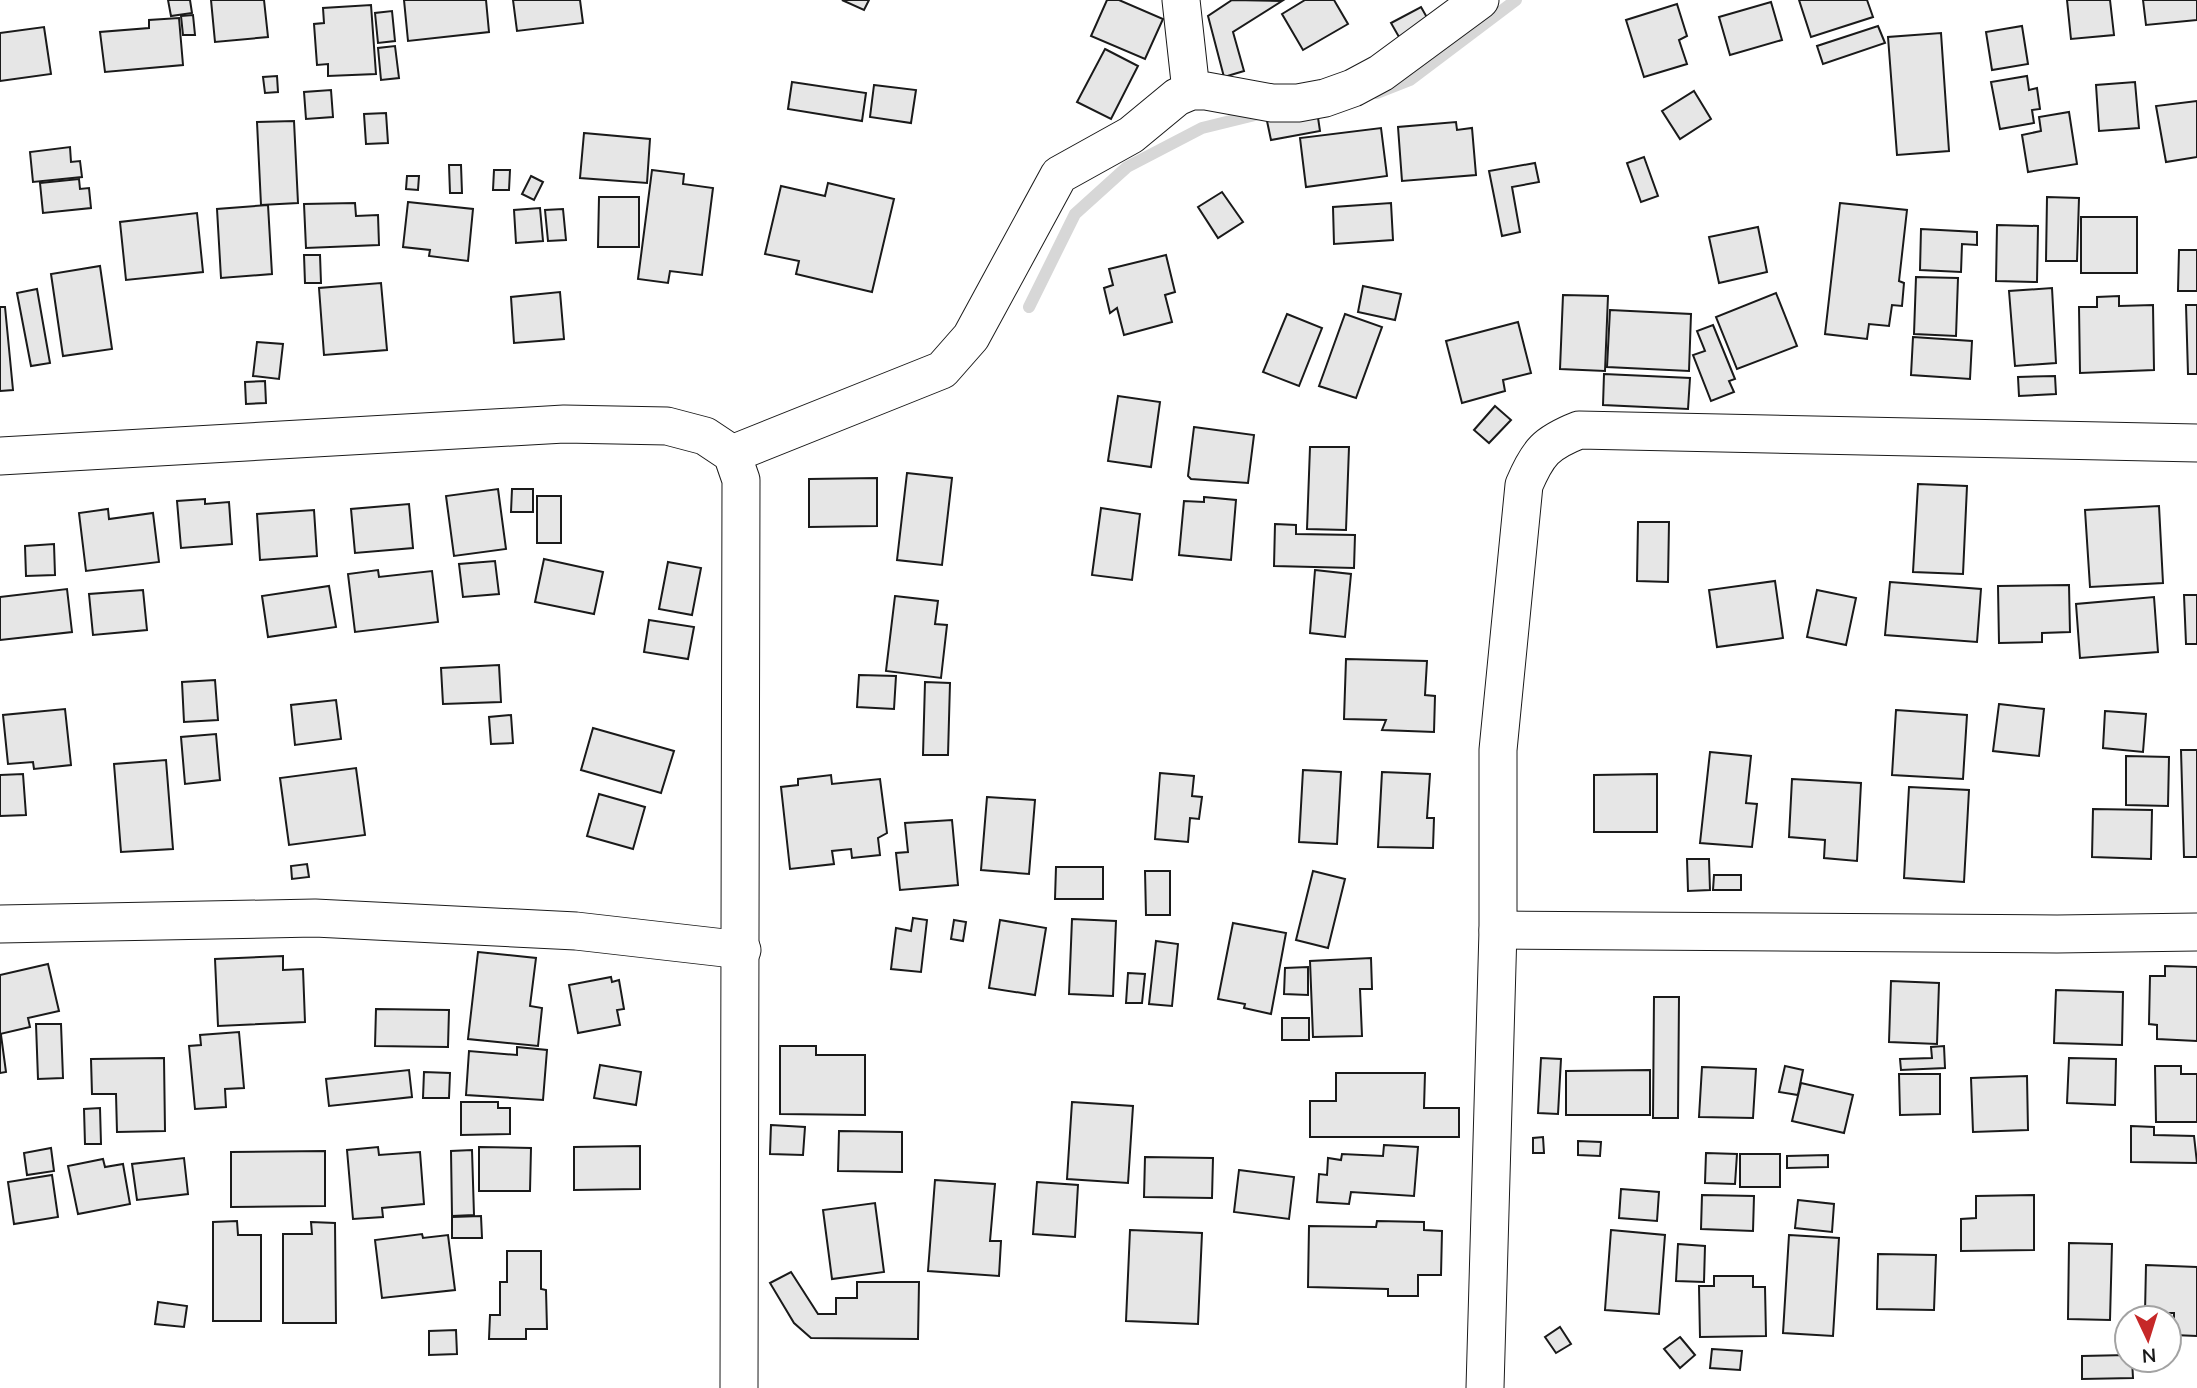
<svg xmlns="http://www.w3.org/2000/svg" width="2197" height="1388" font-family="Mulish,sans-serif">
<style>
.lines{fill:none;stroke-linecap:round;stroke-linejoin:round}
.stream{stroke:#d7d7d7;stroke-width:12}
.building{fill:#e6e6e6;stroke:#1a1a1a;stroke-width:2}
.street-casing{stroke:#1a1a1a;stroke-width:39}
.street{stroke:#fff;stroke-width:37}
</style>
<rect width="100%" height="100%" fill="#fff"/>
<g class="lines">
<g class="stream">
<polyline points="1377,93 1410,80 1516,0"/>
<polyline points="1029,307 1075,214 1127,167 1202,128 1263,113"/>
</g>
</g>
<g class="building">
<polygon points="168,0 190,0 192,13 171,16"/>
<polygon points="211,0 264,0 268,37 215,42"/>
<polygon points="404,0 486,0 489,32 408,41"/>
<polygon points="513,0 580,0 583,23 517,31"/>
<polygon points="842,0 869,0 864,10"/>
<polygon points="1107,0 1119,0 1163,19 1145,59 1091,36"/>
<polygon points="1232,0 1282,1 1233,32 1244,71 1224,77 1208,16"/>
<polygon points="1305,0 1334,0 1348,24 1303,50 1282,14"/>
<polygon points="1799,0 1867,0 1873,17 1811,37"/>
<polygon points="2067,0 2110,0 2114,35 2071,39"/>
<polygon points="2143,0 2197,0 2197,20 2146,25"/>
<polygon points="1771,2 1782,40 1730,55 1719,17"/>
<polygon points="1677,4 1687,36 1679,40 1687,64 1644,77 1626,20"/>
<polygon points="371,5 376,74 328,76 328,64 317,65 314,24 324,23 323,8"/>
<polygon points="1421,7 1433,28 1403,44 1391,23"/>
<polygon points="392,11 395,41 378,43 375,13"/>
<polygon points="193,15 195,35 183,35 181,16"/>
<polygon points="179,18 183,65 105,72 100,32 149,28 149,20"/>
<polygon points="1878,26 1885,43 1823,64 1817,46"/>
<polygon points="2022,26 2028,64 1992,70 1986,32"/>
<polygon points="44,27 51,74 0,81 0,33"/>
<polygon points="1941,33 1949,151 1897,155 1888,37"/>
<polygon points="395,46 399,78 381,80 378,48"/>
<polygon points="1105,49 1138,66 1111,119 1077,102"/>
<polygon points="277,76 278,92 265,93 263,77"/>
<polygon points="2027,76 2029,90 2037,88 2040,109 2032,110 2034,123 2000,129 1991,82"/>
<polygon points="792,82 866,93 862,121 788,109"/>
<polygon points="2135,82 2139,128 2099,131 2096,85"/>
<polygon points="874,85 916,90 911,123 870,117"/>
<polygon points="331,90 333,117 306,119 304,92"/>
<polygon points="1694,91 1711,119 1680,139 1662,111"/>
<polygon points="2197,101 2197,157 2166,162 2156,106"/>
<polygon points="1317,111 1320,131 1271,140 1267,121"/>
<polygon points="2069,112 2077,164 2028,172 2022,135 2041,131 2039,117"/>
<polygon points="386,113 388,143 366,144 364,114"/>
<polygon points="294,121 298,203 261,205 257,122"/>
<polygon points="1456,122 1457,130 1472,128 1476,175 1402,181 1398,127"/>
<polygon points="1381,128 1387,176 1306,187 1300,138"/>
<polygon points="584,133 650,139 647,183 580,178"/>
<polygon points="70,147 71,162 80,161 82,177 33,182 30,152"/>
<polygon points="1644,157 1658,196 1641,202 1627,163"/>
<polygon points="1535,163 1539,182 1512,187 1520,232 1502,236 1489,171"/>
<polygon points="449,165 461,165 462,193 450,193"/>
<polygon points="494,170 510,170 509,190 493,190"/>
<polygon points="652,170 684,174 683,184 713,188 702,275 670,271 668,283 638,279"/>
<polygon points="407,176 419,176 418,190 406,189"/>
<polygon points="531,176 543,182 534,200 522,194"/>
<polygon points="79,179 80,189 89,188 91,208 43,213 40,183"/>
<polygon points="828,183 894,199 872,292 796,274 799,261 765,254 781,186 825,196"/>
<polygon points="1222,192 1243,222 1218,238 1198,207"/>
<polygon points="599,197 639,197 639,247 598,247"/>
<polygon points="2047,197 2079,198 2077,261 2046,261"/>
<polygon points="408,202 473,209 468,261 429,256 430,250 403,247"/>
<polygon points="355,203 356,216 378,215 379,245 306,248 304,204"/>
<polygon points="1391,203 1393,240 1334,244 1333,207"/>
<polygon points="1840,203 1907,210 1899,281 1904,283 1902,306 1892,305 1889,326 1869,324 1867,339 1825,334"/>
<polygon points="268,205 272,274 221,278 217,209"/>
<polygon points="540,208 543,241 516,243 514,210"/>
<polygon points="563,209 566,240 548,241 545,210"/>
<polygon points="197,213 203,272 126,280 120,222"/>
<rect x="2081" y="217" width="56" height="56"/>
<polygon points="1997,225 2038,226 2037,282 1996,281"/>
<polygon points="1758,227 1767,272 1719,283 1709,237"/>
<polygon points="1921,229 1977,232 1977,245 1962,244 1961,272 1920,270"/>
<polygon points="2179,250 2197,250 2197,291 2178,291"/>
<polygon points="304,255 320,255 321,283 305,283"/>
<polygon points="1166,255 1175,292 1165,295 1172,322 1124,335 1117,308 1110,313 1104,288 1113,285 1109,269"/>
<polygon points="100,266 112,349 63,356 51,274"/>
<polygon points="1916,277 1958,278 1956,336 1914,334"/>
<polygon points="381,283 387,350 324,355 319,288"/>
<polygon points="1363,286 1401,294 1395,320 1358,312"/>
<polygon points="2052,288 2056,363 2015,366 2009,291"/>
<polygon points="37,289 50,363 31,366 17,293"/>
<polygon points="560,292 564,339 514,343 511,297"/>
<polygon points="1776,293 1797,346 1737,369 1716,317"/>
<polygon points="1563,295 1608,296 1605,371 1560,369"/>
<polygon points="2119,296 2119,306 2153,305 2154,370 2080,373 2079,307 2097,307 2097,297"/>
<polygon points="2186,305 2197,305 2197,374 2188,374"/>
<polygon points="0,307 5,307 13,390 0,391"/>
<polygon points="1610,310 1691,314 1689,371 1607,367"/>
<polygon points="1287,314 1322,328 1299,386 1263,372"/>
<polygon points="1345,314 1382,327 1356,398 1319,386"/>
<polygon points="1518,322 1531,373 1503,380 1505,391 1462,403 1446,341"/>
<polygon points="1713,325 1735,379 1729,381 1734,392 1711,401 1693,355 1705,351 1697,331"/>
<polygon points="1913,337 1972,341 1970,379 1911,375"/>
<polygon points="257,342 283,344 279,379 253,376"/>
<polygon points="1604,374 1690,378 1688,409 1603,405"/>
<polygon points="2055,376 2056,394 2019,396 2018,377"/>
<polygon points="265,381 266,403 246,404 245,382"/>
<polygon points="1118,396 1160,402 1151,467 1108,461"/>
<polygon points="1495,406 1511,420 1489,443 1474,430"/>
<polygon points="1194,427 1254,435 1248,483 1191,479 1188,476"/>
<polygon points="1310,447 1349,447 1346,530 1307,529"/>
<polygon points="907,473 952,478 942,565 897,560"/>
<polygon points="877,478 877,526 809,527 809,479"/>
<polygon points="1918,484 1967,486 1963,574 1913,572"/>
<polygon points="498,489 506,549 454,556 446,496"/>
<polygon points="512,489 533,489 533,512 511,512"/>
<rect x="537" y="496" width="24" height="47"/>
<polygon points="1204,497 1236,500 1231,560 1179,555 1184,501 1204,502"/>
<polygon points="205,499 205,504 229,502 232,544 181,548 177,501"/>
<polygon points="409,504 413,548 355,553 351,509"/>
<polygon points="2159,506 2163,583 2090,587 2085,510"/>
<polygon points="1101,508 1140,514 1132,580 1092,575"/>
<polygon points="108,509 109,519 153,513 159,562 86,571 79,513"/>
<polygon points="314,510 317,556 260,560 257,514"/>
<polygon points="1638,522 1669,522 1668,582 1637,581"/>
<polygon points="1275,524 1296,525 1296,534 1355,535 1354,568 1274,566"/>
<polygon points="54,544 55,575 26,576 25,546"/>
<polygon points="544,559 603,572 594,614 535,602"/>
<polygon points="495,561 499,594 463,597 459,564"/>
<polygon points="668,562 701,568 692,615 659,609"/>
<polygon points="378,570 379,577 432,571 438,622 355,632 348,574"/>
<polygon points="1315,570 1351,574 1345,637 1310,633"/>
<polygon points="1775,581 1783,638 1717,647 1709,590"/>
<polygon points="1890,582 1981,589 1977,642 1885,635"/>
<polygon points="2069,585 2070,632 2042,633 2042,642 1999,643 1998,586"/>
<polygon points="329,586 336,627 268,637 262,596"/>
<polygon points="67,589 72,632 0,640 0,597"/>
<polygon points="143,590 147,630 93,635 89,594"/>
<polygon points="1817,590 1856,598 1846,645 1807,637"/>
<polygon points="2184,595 2197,595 2197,644 2186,644"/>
<polygon points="895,596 938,601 935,624 947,625 941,678 886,671"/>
<polygon points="2154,597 2158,652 2080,658 2076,604"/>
<polygon points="649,620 694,627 688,659 644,652"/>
<polygon points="1346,659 1427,661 1425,695 1435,696 1434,732 1382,730 1386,720 1344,719"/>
<polygon points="499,665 501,702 443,704 441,668"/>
<polygon points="859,675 896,676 894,709 857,707"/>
<polygon points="215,680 218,720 184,722 182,682"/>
<polygon points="925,682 950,683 948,755 923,755"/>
<polygon points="336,700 341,739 295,745 291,705"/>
<polygon points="1999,704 2044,709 2039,756 1993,751"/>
<polygon points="65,709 71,765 34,769 33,762 8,764 3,715"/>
<polygon points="1896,710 1967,715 1963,779 1892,775"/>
<polygon points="2105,711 2146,714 2143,752 2103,748"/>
<polygon points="511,715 513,743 491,744 489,717"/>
<polygon points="593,728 674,751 661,793 581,770"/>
<polygon points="216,734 220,780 185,784 181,737"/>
<polygon points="2181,750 2197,750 2197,857 2184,857"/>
<polygon points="1710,752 1751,756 1746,803 1757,804 1752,847 1700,843"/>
<polygon points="2126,756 2169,757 2168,806 2126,805"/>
<polygon points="166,760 173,849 121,852 114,764"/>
<polygon points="356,768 365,835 289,845 280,778"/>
<polygon points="1303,770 1341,772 1337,844 1299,842"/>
<polygon points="1382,772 1430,774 1427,818 1434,818 1433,848 1378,847"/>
<polygon points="1160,773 1194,776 1192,796 1202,797 1199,819 1190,818 1188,842 1155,839"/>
<polygon points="23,774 26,815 0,816 0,775"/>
<polygon points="1657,774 1657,832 1594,832 1594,775"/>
<polygon points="831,775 832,784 880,779 887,833 878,838 880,855 852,858 851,849 832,851 834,864 790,869 781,787 798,785 798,779"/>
<polygon points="1792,779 1861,783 1857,861 1824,858 1825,840 1789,837"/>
<polygon points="1909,787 1969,790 1964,882 1904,878"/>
<polygon points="599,794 645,807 633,849 587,836"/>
<polygon points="987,797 1035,800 1029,874 981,870"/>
<polygon points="2093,809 2152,810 2151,859 2092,857"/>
<polygon points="952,820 958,885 900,890 896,853 908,852 905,823"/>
<polygon points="1687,859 1709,859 1710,890 1688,891"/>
<polygon points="307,864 309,877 292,879 291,866"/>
<polygon points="1056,867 1103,867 1103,899 1055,899"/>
<polygon points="1145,871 1170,871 1170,915 1146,915"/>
<polygon points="1313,871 1345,879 1328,948 1296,940"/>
<polygon points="1714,875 1741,875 1741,890 1713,890"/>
<polygon points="913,918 927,920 921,972 891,969 896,928 911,931"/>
<polygon points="1072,919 1116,921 1113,996 1069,994"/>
<polygon points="954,920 966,922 963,941 951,939"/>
<polygon points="1000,920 1046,928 1035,995 989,988"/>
<polygon points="1233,923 1286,933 1271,1014 1244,1008 1245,1004 1218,999"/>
<polygon points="1156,941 1178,944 1172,1006 1149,1004"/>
<polygon points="478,952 536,958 530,1006 542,1008 538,1046 468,1039"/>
<polygon points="283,956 283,970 303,969 305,1022 218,1026 215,959"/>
<polygon points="1371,958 1372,989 1360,989 1362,1036 1313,1037 1310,961"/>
<polygon points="48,964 59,1011 28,1018 30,1027 0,1034 0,975"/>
<polygon points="2165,966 2197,967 2197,1041 2157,1039 2157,1025 2149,1024 2150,976 2165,976"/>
<polygon points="1308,967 1308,995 1284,994 1285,968"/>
<polygon points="1128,973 1145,974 1142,1003 1126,1003"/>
<polygon points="611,977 612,982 619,980 624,1009 617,1010 620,1025 578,1033 569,985"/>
<polygon points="1891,981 1939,983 1937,1044 1889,1042"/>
<polygon points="2056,990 2123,992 2122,1045 2054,1043"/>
<polygon points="1654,997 1679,997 1678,1118 1653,1118"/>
<polygon points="376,1009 449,1010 448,1047 375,1046"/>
<rect x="1282" y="1018" width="27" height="22"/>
<polygon points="36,1024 61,1024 63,1078 38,1079"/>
<polygon points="239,1032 244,1088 225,1089 226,1107 195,1109 189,1046 201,1045 200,1035"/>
<polygon points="1,1035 6,1072 0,1073 0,1036"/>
<polygon points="780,1046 816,1046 816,1055 865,1055 865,1115 780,1114"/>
<polygon points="1944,1046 1945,1068 1901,1070 1900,1059 1932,1058 1931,1047"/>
<polygon points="517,1047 547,1050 543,1100 466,1095 469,1051 517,1055"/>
<polygon points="164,1058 165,1131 117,1132 116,1094 92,1094 91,1059"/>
<polygon points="1541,1058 1561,1059 1558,1114 1538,1113"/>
<polygon points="2069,1058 2116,1059 2115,1105 2067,1103"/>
<polygon points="600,1065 641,1072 636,1105 594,1098"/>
<polygon points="1785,1066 1803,1070 1798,1095 1779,1092"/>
<polygon points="2155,1066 2181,1066 2181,1074 2197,1074 2197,1122 2156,1122"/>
<polygon points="1702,1067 1756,1069 1753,1118 1699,1117"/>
<polygon points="409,1070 412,1097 329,1106 326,1079"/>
<polygon points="1650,1070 1650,1115 1566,1115 1566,1071"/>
<polygon points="424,1072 450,1073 449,1098 423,1098"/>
<polygon points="1336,1073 1425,1073 1424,1108 1459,1108 1459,1137 1310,1137 1310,1101 1336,1101"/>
<polygon points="1899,1074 1940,1074 1940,1114 1900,1115"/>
<polygon points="2027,1076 2028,1130 1973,1132 1971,1078"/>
<polygon points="1801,1083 1853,1095 1844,1133 1792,1121"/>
<polygon points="461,1102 498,1102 498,1108 510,1108 510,1134 461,1135"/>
<polygon points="1072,1102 1133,1106 1128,1183 1067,1179"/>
<polygon points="100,1108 101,1144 85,1144 84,1109"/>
<polygon points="771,1125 805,1127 803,1155 770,1154"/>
<polygon points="2131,1126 2154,1127 2154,1135 2194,1136 2197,1163 2131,1162"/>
<polygon points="839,1131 902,1132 902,1172 838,1171"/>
<polygon points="1543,1137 1544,1153 1533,1153 1533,1138"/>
<polygon points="1578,1141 1601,1142 1600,1156 1578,1155"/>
<polygon points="1384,1145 1418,1147 1414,1196 1351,1192 1349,1204 1317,1202 1319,1174 1327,1175 1328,1158 1341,1160 1342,1154 1383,1156"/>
<polygon points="640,1146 640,1189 574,1190 574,1147"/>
<polygon points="378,1147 379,1155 420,1152 424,1204 382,1208 383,1217 353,1219 347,1150"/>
<polygon points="479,1147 531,1148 530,1191 479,1191"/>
<polygon points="51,1148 54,1171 27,1175 24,1153"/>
<polygon points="472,1150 474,1215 452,1216 451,1151"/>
<polygon points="325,1151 325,1206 231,1207 231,1152"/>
<polygon points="1706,1153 1737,1154 1735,1184 1705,1183"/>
<rect x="1740" y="1154" width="40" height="33"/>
<polygon points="1828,1155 1828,1167 1787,1168 1787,1156"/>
<polygon points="1145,1157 1213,1158 1212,1198 1144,1197"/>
<polygon points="184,1158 188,1194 137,1200 132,1164"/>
<polygon points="103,1159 105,1167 123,1164 130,1204 78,1214 68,1166"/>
<polygon points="1239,1170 1294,1177 1289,1219 1234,1212"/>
<polygon points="52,1175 58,1217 14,1224 8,1182"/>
<polygon points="935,1180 995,1184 990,1241 1001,1241 999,1276 928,1271"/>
<polygon points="1037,1182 1078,1185 1075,1237 1033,1234"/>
<polygon points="1621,1189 1659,1192 1657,1221 1619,1218"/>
<polygon points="1702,1195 1754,1196 1753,1231 1701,1229"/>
<polygon points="2034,1195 2034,1250 1961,1251 1961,1219 1976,1218 1976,1196"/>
<polygon points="1798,1200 1834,1204 1832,1232 1795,1228"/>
<polygon points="875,1203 884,1272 832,1279 823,1210"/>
<polygon points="481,1216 482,1238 452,1238 452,1217"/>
<polygon points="237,1221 238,1235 261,1235 261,1321 213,1321 213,1222"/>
<polygon points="1377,1221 1424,1222 1424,1230 1442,1231 1441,1275 1418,1275 1418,1296 1388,1296 1388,1289 1308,1287 1309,1226 1376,1227"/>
<polygon points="311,1222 335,1223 336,1323 283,1323 283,1234 312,1234"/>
<polygon points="1130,1230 1202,1233 1198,1324 1126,1321"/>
<polygon points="1611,1230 1665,1235 1659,1314 1605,1310"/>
<polygon points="422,1234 423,1238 448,1235 455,1290 382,1298 375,1240"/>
<polygon points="1789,1235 1839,1238 1833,1336 1783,1333"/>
<polygon points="2069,1243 2112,1244 2110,1320 2068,1319"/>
<polygon points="1678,1244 1705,1246 1704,1282 1676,1281"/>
<polygon points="507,1251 541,1251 541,1289 546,1290 547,1329 526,1329 526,1339 489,1339 490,1315 500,1315 500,1282 507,1282"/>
<polygon points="1878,1254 1936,1255 1934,1310 1877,1309"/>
<polygon points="2146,1265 2197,1267 2197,1336 2174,1335 2174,1313 2145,1313"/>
<polygon points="791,1272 818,1314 836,1314 836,1298 857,1298 857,1282 919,1282 918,1339 811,1338 794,1323 770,1283"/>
<polygon points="1714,1276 1753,1276 1753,1287 1765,1287 1766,1336 1700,1337 1699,1286 1714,1286"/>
<polygon points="158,1302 187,1306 184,1327 155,1324"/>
<polygon points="1560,1327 1571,1344 1556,1353 1545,1337"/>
<polygon points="456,1330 457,1354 429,1355 429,1331"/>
<polygon points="1680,1337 1695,1355 1680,1368 1664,1349"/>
<polygon points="1712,1349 1742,1351 1740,1370 1710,1368"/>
<polygon points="2127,1355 2127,1360 2132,1360 2133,1378 2082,1379 2082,1356"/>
</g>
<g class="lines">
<defs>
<g id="street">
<polyline points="1181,0 1191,91"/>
<polyline points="732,454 942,370 971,337 1059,175 1131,135 1177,97 1191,91 1206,91 1272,103 1298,103 1325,98 1353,88 1381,73 1480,0"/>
<polyline points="0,456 564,424 667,426 705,436 732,454 741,480 739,1388"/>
<polyline points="0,924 315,918 576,931 742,950"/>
<polyline points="1498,930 2057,934 2197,932"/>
<path d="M1485,1388l13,-458v-180l26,-265c14,-33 22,-42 55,-55l618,13"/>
</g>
</defs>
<use href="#street" class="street-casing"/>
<use href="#street" class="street"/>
</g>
<g transform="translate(2148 1339) rotate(176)"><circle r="33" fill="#ffffff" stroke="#a3a3a3" stroke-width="2"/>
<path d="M0-5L12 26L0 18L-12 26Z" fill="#c62828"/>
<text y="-10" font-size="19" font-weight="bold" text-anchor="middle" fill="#1a1a1a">N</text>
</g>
</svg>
